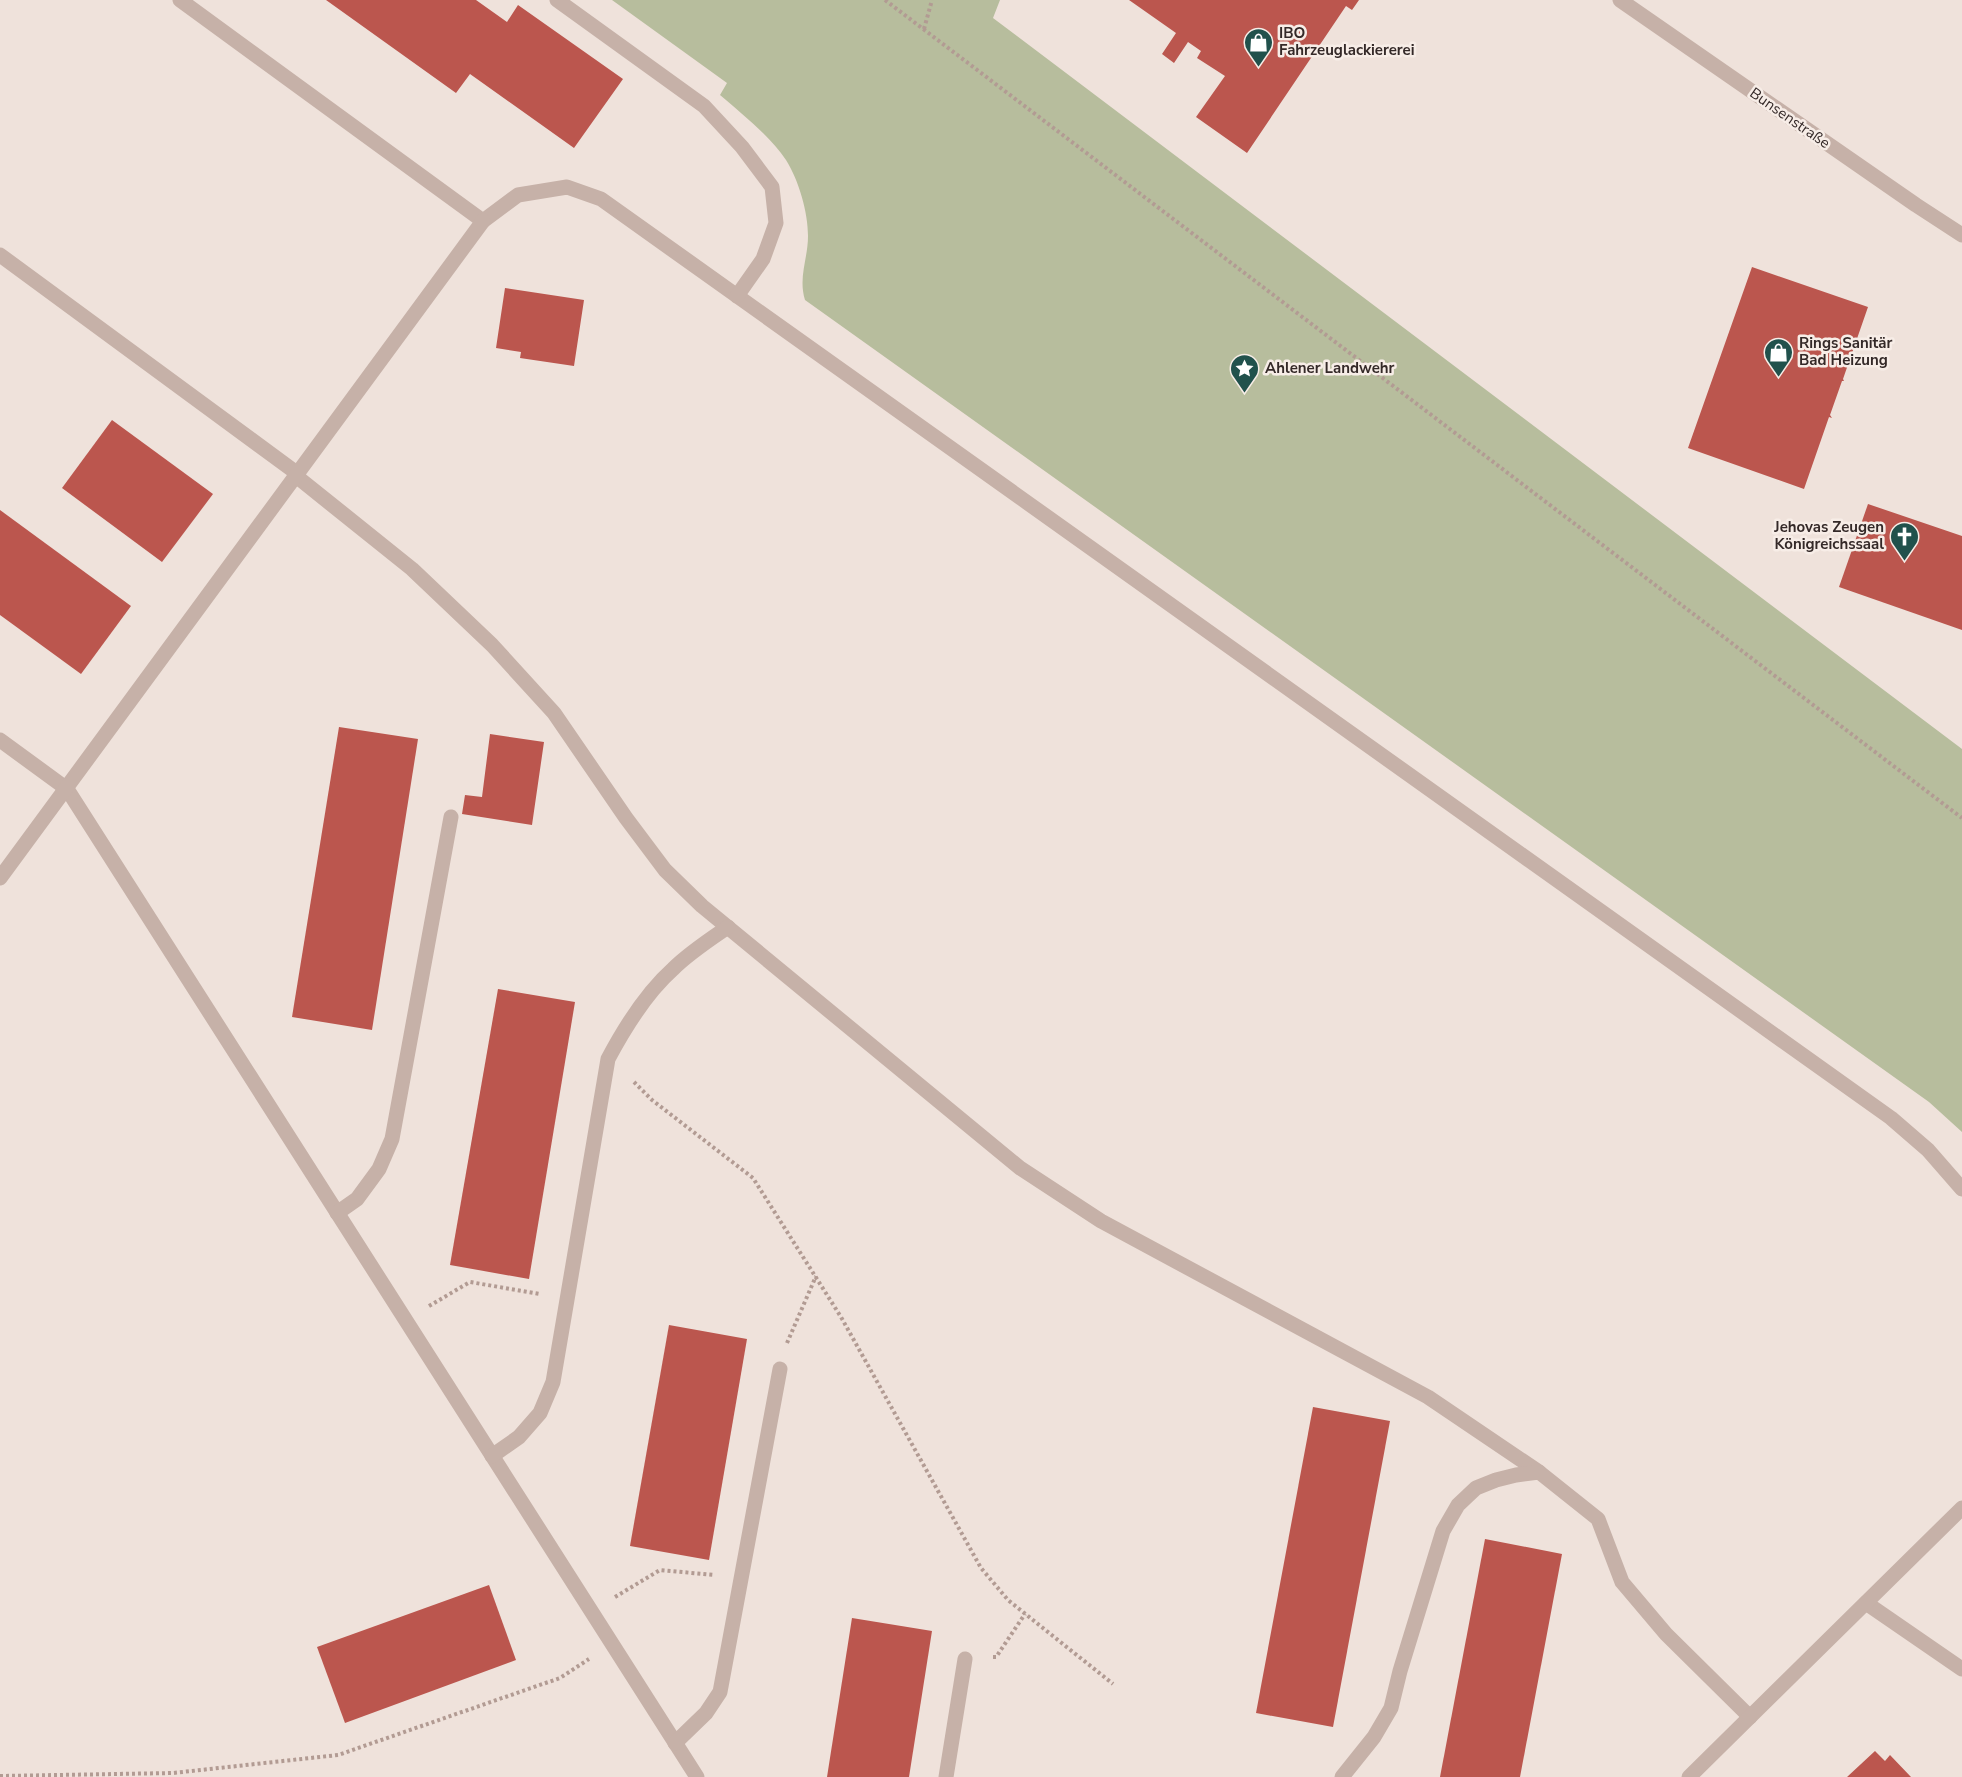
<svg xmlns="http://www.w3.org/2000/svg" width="1962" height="1777" font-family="'Nunito Sans',sans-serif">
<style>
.green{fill:#b7bd9d}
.building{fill:#bb564e}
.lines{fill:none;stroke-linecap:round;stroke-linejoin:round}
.path{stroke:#b29b93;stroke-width:4;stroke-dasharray:3 3;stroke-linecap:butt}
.service{stroke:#c6b1a8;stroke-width:15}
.minor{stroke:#c6b1a8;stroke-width:15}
.labels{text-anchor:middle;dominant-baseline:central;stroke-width:5;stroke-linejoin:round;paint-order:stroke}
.poi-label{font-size:15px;font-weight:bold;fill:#342928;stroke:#f7ede7;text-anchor:start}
.street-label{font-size:15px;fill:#342928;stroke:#f7ede7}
</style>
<rect width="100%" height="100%" fill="#efe2db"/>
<path class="green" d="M612,0h388l-7,18 969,731v383l-33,-30 -1124,-802c-7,-23 3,-41 3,-64 0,-24 -9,-55 -22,-76 -15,-23 -45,-47 -66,-65l7,-12z"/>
<g class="building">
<polygon points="326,0 476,0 507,22 518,5 623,79 574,148 470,74 456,93"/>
<polygon points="1129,0 1359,0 1352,10 1346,6 1247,153 1196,117 1225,76 1197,58 1201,51 1188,42 1174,63 1162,54 1176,33"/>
<polygon points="1752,267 1868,307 1843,379 1844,381 1842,381 1830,415 1832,418 1829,417 1804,489 1688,448"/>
<polygon points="505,288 584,300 574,366 520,358 521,352 496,348"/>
<polygon points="112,420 213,494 162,562 62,488"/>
<polygon points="1868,504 1962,536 1962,630 1839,587"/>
<polygon points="0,510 131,606 81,674 0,615"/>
<polygon points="339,727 418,739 372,1030 292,1017"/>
<polygon points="490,734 544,742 532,825 462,814 465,795 482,797"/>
<polygon points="498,989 575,1002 529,1279 450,1265"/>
<polygon points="669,1325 747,1339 709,1560 630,1546"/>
<polygon points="1313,1407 1390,1421 1333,1727 1256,1713"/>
<polygon points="1485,1539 1562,1554 1520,1777 1440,1777"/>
<polygon points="489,1585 516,1660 345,1723 317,1647"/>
<polygon points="852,1618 932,1631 909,1777 827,1777"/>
<polygon points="1875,1751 1885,1761 1890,1755 1911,1777 1847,1777"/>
</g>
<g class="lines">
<g class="path">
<polyline points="885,0 1962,818"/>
<polyline points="924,29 932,0"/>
<polyline points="634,1082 652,1100 753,1178 841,1317 981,1568 1008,1600 1113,1684"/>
<polyline points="429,1306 470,1282 540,1294"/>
<polyline points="787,1343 816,1276"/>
<polyline points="615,1597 660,1570 714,1575"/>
<polyline points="993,1657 996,1657 1025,1614"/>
<polyline points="0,1776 173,1773 338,1755 560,1678 589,1659"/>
</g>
<g class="service">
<polyline points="180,0 483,221 518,195 567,187 601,199 1891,1118 1928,1150 1962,1189"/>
<polyline points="557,0 704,106 742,147 772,187 776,223 763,259 737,296"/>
<polyline points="0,255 298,474"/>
<polyline points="296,476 412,569 492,645 554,713 626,818 665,870 702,906 1020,1168 1101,1221 1428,1397 1539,1472"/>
<polyline points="0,740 67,789 697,1777"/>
<polyline points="0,878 483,221"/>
<polyline points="337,1213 357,1199 379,1169 392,1139 451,817"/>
<path d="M492,1456l27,-19 21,-24 13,-31 55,-323c17,-32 38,-66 65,-90 16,-16 36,-29 55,-42"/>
<polyline points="1866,1603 1962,1669"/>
<polyline points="675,1743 706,1713 720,1692 780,1369"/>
<polyline points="946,1777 965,1659"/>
<polyline points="1342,1777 1374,1737 1391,1708 1400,1671 1443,1531 1458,1505 1476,1488 1496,1480 1516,1475 1539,1472 1598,1519 1622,1582 1666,1634 1750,1717"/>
<polyline points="1689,1777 1962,1508"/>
</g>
<polyline class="minor" points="1620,0 1916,205 1962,235"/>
</g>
<defs>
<symbol id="shop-pin" viewBox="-11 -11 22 30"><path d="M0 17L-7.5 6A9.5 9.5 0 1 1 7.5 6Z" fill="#21514c" stroke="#f7ede7"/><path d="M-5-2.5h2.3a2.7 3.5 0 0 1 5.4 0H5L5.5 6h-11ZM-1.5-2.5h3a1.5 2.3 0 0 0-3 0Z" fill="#fff"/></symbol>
<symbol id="sight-pin" viewBox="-11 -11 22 30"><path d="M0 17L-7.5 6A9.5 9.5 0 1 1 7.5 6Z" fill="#21514c" stroke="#f7ede7"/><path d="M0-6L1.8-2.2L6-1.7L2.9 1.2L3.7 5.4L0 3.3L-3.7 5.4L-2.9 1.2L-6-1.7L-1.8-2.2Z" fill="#fff"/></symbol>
<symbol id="church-pin" viewBox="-11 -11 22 30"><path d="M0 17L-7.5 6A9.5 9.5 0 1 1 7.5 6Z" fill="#21514c" stroke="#f7ede7"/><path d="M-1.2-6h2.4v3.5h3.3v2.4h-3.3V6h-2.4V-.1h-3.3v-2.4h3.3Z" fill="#fff"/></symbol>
</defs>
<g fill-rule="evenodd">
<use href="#shop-pin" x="1242" y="26" width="33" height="45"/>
<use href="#shop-pin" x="1762" y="336" width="33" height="45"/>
<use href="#sight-pin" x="1228" y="352" width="33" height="45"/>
<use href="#church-pin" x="1888" y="520" width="33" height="45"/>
</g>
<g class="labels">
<g class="poi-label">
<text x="1279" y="33">IBO<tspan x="1279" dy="17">Fahrzeuglackiererei</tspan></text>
<text x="1799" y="343">Rings Sanitär<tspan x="1799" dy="17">Bad Heizung</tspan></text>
<text x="1265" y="368">Ahlener Landwehr</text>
<text x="1884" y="527" text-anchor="end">Jehovas Zeugen<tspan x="1884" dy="17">Königreichssaal</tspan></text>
</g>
<g class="street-label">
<text transform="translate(1790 118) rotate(35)">Bunsenstraße</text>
</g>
</g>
</svg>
